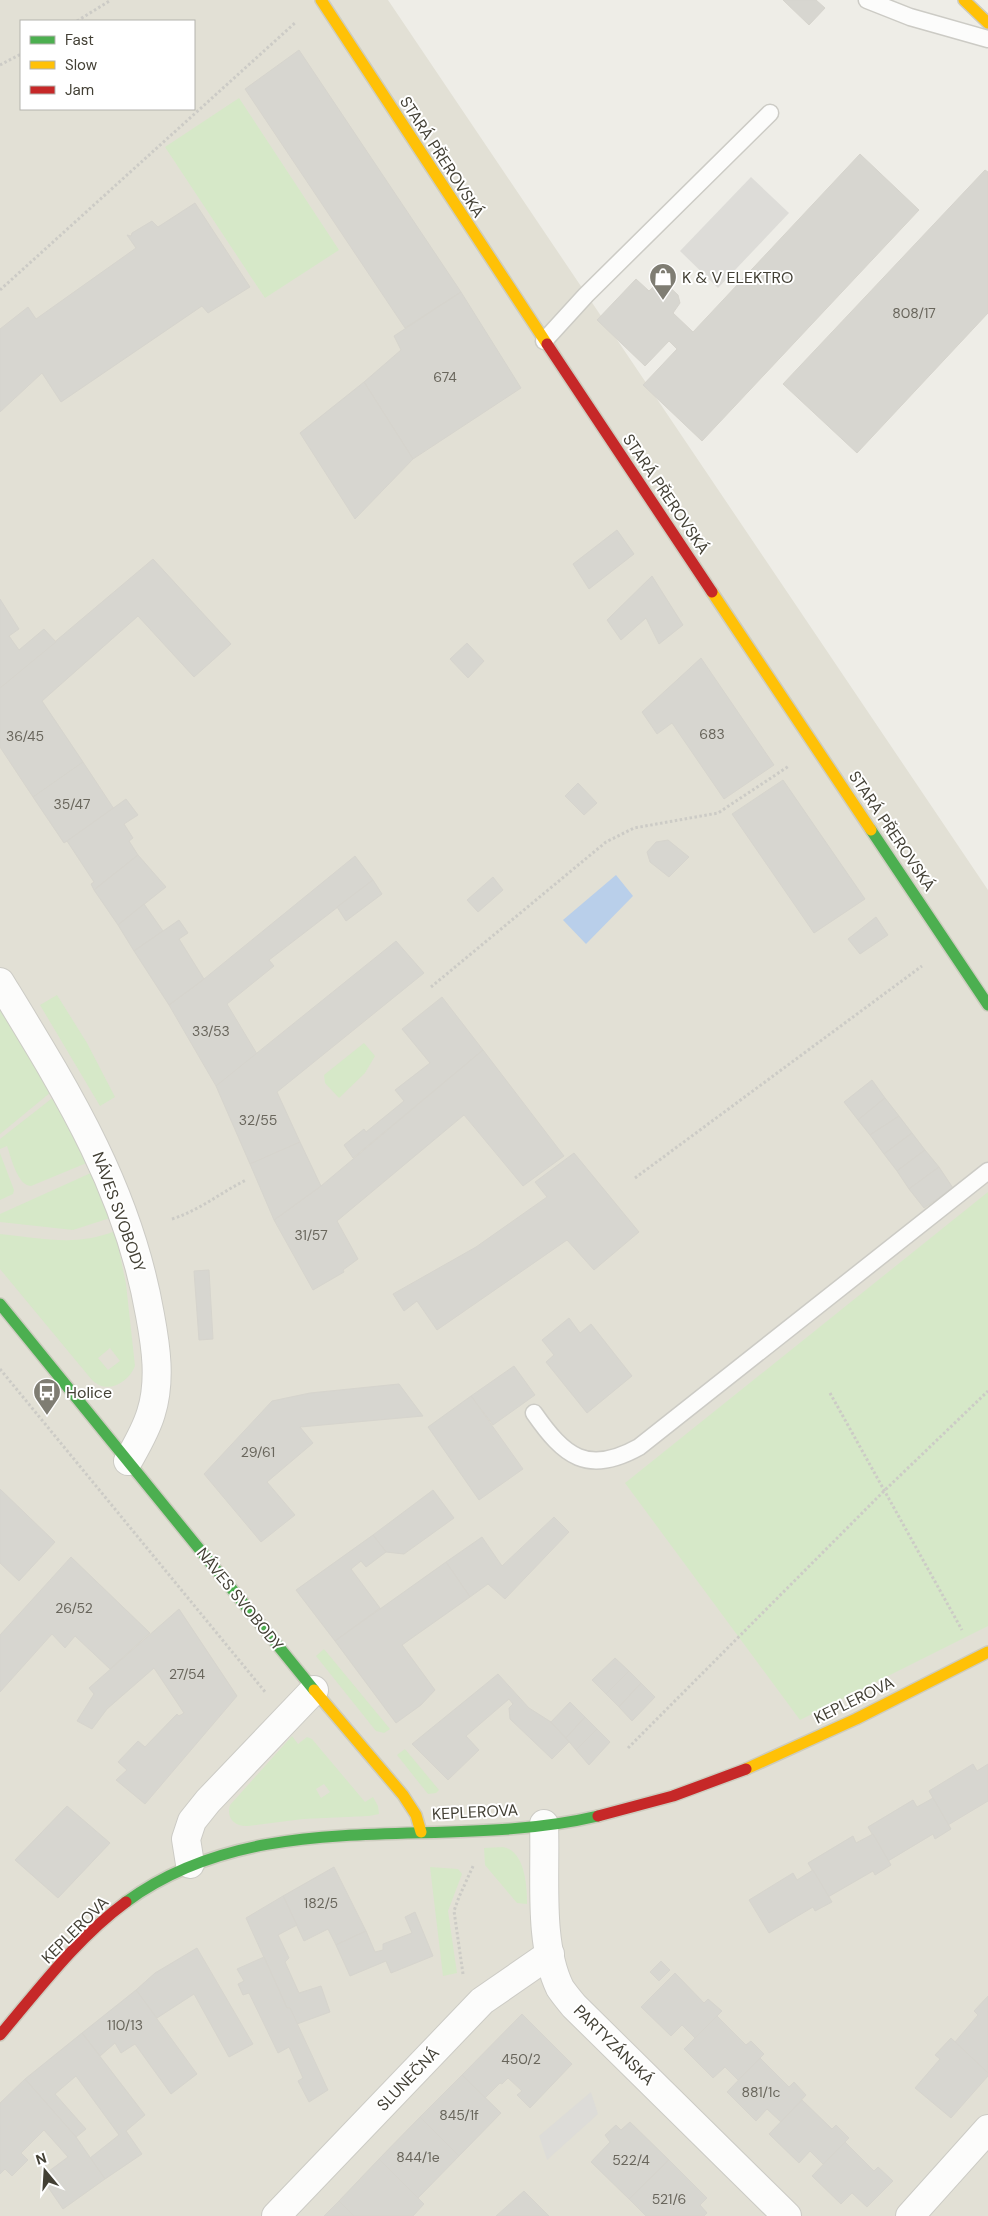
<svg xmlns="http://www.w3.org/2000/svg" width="988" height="2216" font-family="'DM Sans',sans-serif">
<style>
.residential{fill:#e2e0d5;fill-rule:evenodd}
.green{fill:#d6e8c8;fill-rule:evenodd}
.parking{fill:#dddcd8}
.water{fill:#b9cfea}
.building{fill:#d7d6d0;stroke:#d6d4cd}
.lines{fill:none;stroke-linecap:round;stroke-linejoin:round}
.lane-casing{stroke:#cccbc5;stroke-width:19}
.street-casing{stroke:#cccbc5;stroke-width:30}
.fast-casing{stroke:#cdccbf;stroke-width:14}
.slow-casing{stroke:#cdccbf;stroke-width:14}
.jam-casing{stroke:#cdccbf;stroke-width:14}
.path{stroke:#cccbc6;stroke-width:3;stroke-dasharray:2.5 2.5;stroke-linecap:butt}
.lane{stroke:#fcfcfb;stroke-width:16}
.street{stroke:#fcfcfb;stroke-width:28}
.fast{stroke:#4caf50;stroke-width:11}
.slow{stroke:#ffc107;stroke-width:11}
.jam{stroke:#c62828;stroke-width:11}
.labels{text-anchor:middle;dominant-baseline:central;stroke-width:4;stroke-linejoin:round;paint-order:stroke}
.number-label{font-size:14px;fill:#69665c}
.street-label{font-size:16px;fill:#434035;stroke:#fff}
.poi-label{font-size:16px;fill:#434035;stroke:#fff;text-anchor:start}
</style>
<rect width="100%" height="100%" fill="#eeede7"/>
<path class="residential" d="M0,0h388l600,890v1326h-988zM21,21h173v88h-173z"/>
<g class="green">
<polygon points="239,98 339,250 265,298 165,147"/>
<polygon points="57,995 87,1043 115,1097 100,1106 40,1005"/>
<polygon points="0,1008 51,1092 0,1134"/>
<polygon points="364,1043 375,1056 365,1073 339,1098 325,1083 324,1075"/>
<path d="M55,1096l34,66 -58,24c-14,-1 -20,-29 -24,-40l-7,3v-10z"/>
<polygon points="0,1153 14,1190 13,1194 0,1200"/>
<polygon points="93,1172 113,1217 73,1230 0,1222 0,1214"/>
<polygon points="988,1192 988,1626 800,1720 625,1483"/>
<path d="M115,1231l11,53 9,82c-7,17 -28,29 -43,14l-92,-111v-35c42,4 75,13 115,-3zM110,1348l10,13 -12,9 -10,-12z"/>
<polygon points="324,1649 390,1729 384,1733 376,1731 316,1656"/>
<path d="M292,1736l6,8 9,-7 5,2 53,63 8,-5 5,9 1,8 -10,2 -66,3 -55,7c-13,1 -22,-7 -18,-21zM324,1784l6,8 -9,6 -5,-9z"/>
<polygon points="405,1749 439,1790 436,1793 428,1794 397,1755"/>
<path d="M503,1847c22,4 24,39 24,57l-10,-1 -32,-38 -1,-17z"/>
<polygon points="430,1867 458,1869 462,1874 448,1911 457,1973 443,1976"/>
</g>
<g class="parking">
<polygon points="751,177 789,213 718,288 680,251"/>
<polygon points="591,2092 598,2114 547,2160 539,2136"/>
</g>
<polygon class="water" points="616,875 633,896 586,944 563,920"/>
<g class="building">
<polygon points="783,0 816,0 825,8 809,25"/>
<polygon points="299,50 461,292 405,328 245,89"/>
<polygon points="860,154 919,210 702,441 643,385 677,349 669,341 645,366 597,320 636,279 649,291 661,279 678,295 680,303 673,313 693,332"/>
<polygon points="985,170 988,172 988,313 857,453 783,384"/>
<polygon points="195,203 250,287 208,313 202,306 61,402 42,373 0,412 0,329 28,307 36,319 136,248 127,235 131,236 132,233 152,221 158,227"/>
<polygon points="461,292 521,388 413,459 364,382 401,350 394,336"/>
<polygon points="364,382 413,459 355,519 300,433"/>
<polygon points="617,530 634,554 589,589 573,564"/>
<polygon points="153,559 231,644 194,677 138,616 42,701 83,762 33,797 0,747 0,688"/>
<polygon points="652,576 683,625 659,644 646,618 621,640 607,620"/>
<polygon points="0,599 19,629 9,636 19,650 44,629 56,642 0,688"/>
<polygon points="467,643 484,661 468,678 450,659"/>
<polygon points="701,658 774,765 724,799 672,723 657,734 642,712"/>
<polygon points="83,762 114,809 64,843 33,797"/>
<polygon points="783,780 865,899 814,933 732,814"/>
<polygon points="578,783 597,803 584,815 565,796"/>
<polygon points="126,799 138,815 124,824 133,838 129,841 138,855 94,890 91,884 94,882 67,841"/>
<polygon points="668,840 689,857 669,877 650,862 647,852 656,842"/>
<polygon points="138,855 166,887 118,925 94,890"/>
<polygon points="355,856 373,880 269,960 274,966 227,1004 257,1054 216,1086 169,1005 204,979"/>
<polygon points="493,877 503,890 478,912 467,900"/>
<polygon points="373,880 382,894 346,921 337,907"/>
<polygon points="144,904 163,931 134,951 118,925"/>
<polygon points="876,917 888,935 860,954 848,939"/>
<polygon points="179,920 188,933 179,939 204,979 169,1005 134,951"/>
<polygon points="396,941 424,973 277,1092 300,1142 250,1164 216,1086"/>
<polygon points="442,997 483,1050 353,1158 344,1145 364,1129 366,1132 404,1101 395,1090 430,1063 402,1029"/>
<polygon points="483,1050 564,1156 523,1186 464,1115 337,1221 358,1259 343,1270 344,1272 313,1290 274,1220 321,1186"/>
<polygon points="872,1080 885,1098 858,1120 844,1102"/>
<polygon points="885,1098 899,1116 870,1135 858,1120"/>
<polygon points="899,1116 912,1133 884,1154 870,1135"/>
<polygon points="912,1133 925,1150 897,1171 884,1154"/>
<polygon points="300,1142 321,1186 274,1220 250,1164"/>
<polygon points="925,1150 939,1167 909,1189 897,1171"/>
<polygon points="574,1153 639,1232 594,1270 567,1240 437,1330 417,1301 404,1311 393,1294 476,1247 547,1197 535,1182"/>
<polygon points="939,1167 953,1188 924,1208 909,1189"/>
<polygon points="209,1270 213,1339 199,1340 194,1271"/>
<polygon points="569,1318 580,1333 591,1324 632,1376 587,1413 546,1362 554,1355 542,1340"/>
<polygon points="514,1366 535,1395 493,1425 471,1396"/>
<polygon points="399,1384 423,1416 300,1427 313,1443 267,1482 295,1515 261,1542 204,1474 272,1401 310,1393"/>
<polygon points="471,1396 523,1469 479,1500 428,1427"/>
<polygon points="0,1489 55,1542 19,1581 0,1563"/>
<polygon points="433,1490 454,1518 404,1554 386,1552 373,1535"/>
<polygon points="554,1517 569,1532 505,1599 488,1584 470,1597 446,1562 482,1537 502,1566"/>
<polygon points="373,1535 386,1552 366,1567 361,1561 351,1569 380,1608 335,1641 296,1590"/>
<polygon points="71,1557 150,1633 110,1669 75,1636 65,1648 52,1634 0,1692 0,1635"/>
<polygon points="446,1562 470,1597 402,1645 435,1690 421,1705 396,1723 335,1641"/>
<polygon points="179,1609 237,1696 145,1804 116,1780 127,1770 118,1762 138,1741 145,1747 177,1714 179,1716 184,1713 154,1668 107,1709 92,1729 77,1721 94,1694 89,1688"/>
<polygon points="615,1658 629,1671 606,1694 592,1680"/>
<polygon points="629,1671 641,1683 619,1707 606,1694"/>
<polygon points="498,1674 529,1708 551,1722 569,1742 552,1759 510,1719 509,1708 513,1704 509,1699 466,1736 479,1750 448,1780 412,1744"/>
<polygon points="641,1683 655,1697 632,1721 619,1707"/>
<polygon points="570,1702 585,1717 566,1738 551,1722"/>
<polygon points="585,1717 597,1729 576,1750 566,1738"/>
<polygon points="597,1729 610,1742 589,1765 576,1750"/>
<polygon points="973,1764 977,1771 988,1764 988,1801 948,1825 929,1791"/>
<polygon points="933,1798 951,1829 935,1839 933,1834 888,1861 868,1827 913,1800 917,1807"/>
<polygon points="67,1806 110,1843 58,1898 15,1860"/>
<polygon points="873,1834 891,1865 875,1875 873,1871 828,1897 808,1863 853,1836 856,1843"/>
<polygon points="334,1867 366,1931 336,1945 328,1929 304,1941 283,1896"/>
<polygon points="813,1870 832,1902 815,1911 813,1907 769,1933 749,1900 793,1873 797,1880"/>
<polygon points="283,1896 297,1925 278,1935 289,1958 285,1962 299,1993 321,1986 330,2012 297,2024 290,2008 287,2008 246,1918"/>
<polygon points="415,1912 433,1956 391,1973 386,1961 350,1976 336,1945 366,1931 375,1952 383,1950 383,1944 412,1933 405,1917"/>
<polygon points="197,1948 253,2044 229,2057 194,1994 157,2018 136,1990 155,1973"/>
<polygon points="264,1957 287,2008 290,2008 328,2090 309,2102 298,2081 303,2078 289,2047 278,2053 249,1993 243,1995 238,1984 244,1981 237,1969"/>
<polygon points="661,1961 670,1970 659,1981 650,1972"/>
<polygon points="675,1973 704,2003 708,1999 722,2011 695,2038 682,2025 671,2036 641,2007"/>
<polygon points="136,1990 197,2074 171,2094 135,2044 121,2053 115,2043 100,2056 82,2033"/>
<polygon points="988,1996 988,2073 955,2042 978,2015 974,2011"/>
<polygon points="522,2014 572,2064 530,2108 517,2095 522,2091 508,2078 502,2084 500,2083 485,2098 462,2075"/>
<polygon points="717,2016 746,2045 751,2041 764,2054 738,2080 725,2067 713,2078 684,2049"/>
<polygon points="82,2033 145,2115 126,2131 142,2154 105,2179 90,2158 119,2135 76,2076 55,2094 86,2129 76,2137 25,2079"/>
<polygon points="951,2038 988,2073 988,2076 951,2118 915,2088 940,2059 935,2055"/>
<polygon points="760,2058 789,2087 794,2082 806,2095 781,2122 767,2109 756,2121 727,2092"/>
<polygon points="462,2075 501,2113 459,2156 420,2117"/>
<polygon points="25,2079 76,2137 105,2179 63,2209 41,2177 68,2157 44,2130 21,2153 28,2160 12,2176 5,2169 0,2174 0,2103"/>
<polygon points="802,2100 832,2129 836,2125 849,2138 823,2164 810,2151 799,2163 769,2134"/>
<polygon points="420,2117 459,2156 418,2198 379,2159"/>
<polygon points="630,2122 669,2160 629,2199 591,2162 610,2142 605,2135 616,2125 621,2130"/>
<polygon points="845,2142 874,2171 878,2167 893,2181 867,2207 852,2193 841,2204 812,2176"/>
<polygon points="379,2159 424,2204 413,2216 354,2216 339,2201"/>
<polygon points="669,2160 707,2198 700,2205 707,2213 704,2216 646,2216 629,2199"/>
<polygon points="524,2191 549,2216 496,2216"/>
<polygon points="339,2201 354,2216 324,2216"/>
</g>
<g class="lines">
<defs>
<g id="lane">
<polyline points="867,0 910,17 988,39"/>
<polyline points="544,341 586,295 770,113"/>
<path d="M534,1413c30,43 53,63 105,34l349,-276"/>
</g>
<g id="street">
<path d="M0,982c66,108 128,206 150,333 6,32 11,66 1,98 -5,17 -14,32 -23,48"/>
<path d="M544,1824c2,50 -6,119 16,164 4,6 9,12 14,18l213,210"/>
<polyline points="190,1864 186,1839 192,1821 208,1801 314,1690"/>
<polyline points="276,2216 482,2001 550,1954"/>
<polyline points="910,2216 988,2129"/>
</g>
<g id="fast">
<polyline points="871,830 988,1005"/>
<polyline points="0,1304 314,1690"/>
<path d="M126,1902c137,-101 317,-49 472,-86"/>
</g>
<g id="slow">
<polyline points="321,0 547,344"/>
<polyline points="964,0 988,23"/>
<polyline points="712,592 871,830"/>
<polyline points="314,1690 403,1795 416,1815 421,1832"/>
<polyline points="746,1769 856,1719 988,1652"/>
</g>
<g id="jam">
<polyline points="547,344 712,592"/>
<polyline points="598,1816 673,1796 746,1769"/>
<path d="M0,2035c39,-46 77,-97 126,-133"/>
</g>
</defs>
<use href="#lane" class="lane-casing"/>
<use href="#street" class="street-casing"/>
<use href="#fast" class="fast-casing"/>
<use href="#slow" class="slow-casing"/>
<use href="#jam" class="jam-casing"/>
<g class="path">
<polyline points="77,21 111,0"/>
<polyline points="0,65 21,54"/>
<polyline points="0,290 296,22"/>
<polyline points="431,987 606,842 634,828 718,813 789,766"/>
<polyline points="635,1178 922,966"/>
<path d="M172,1219c28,-9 48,-26 74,-39"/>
<polyline points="0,1369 266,1693"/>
<polyline points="830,1393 962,1630"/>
<polyline points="628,1748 884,1491 988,1391"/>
<polyline points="463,1974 454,1911 459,1897 474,1864"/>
</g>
<use href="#lane" class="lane"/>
<use href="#street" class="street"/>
<use href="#fast" class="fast"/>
<use href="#slow" class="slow"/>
<use href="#jam" class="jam"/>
</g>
<defs>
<symbol id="shop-pin" viewBox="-11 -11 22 30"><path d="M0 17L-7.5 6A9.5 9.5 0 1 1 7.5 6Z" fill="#7f7d73" stroke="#fff"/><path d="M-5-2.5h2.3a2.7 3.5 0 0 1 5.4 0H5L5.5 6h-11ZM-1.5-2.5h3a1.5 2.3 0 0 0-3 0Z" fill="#fff"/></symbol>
<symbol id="bus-pin" viewBox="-11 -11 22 30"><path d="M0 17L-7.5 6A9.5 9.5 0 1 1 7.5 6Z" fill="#7f7d73" stroke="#fff"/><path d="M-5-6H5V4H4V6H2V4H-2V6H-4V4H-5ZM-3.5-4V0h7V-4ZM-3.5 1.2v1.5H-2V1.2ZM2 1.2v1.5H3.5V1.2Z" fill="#fff"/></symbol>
</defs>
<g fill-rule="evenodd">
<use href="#shop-pin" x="647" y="261" width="32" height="43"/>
<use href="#bus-pin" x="31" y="1376" width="32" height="43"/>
</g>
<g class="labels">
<g class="number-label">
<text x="914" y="313">808/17</text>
<text x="445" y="377">674</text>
<text x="712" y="734">683</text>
<text x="25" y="736">36/45</text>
<text x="72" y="804">35/47</text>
<text x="211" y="1031">33/53</text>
<text x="258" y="1120">32/55</text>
<text x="311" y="1235">31/57</text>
<text x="258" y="1452">29/61</text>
<text x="74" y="1608">26/52</text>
<text x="187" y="1674">27/54</text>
<text x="321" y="1903">182/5</text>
<text x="125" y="2025">110/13</text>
<text x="521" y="2059">450/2</text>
<text x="761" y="2092">881/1c</text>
<text x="459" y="2115">845/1f</text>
<text x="418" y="2157">844/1e</text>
<text x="631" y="2160">522/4</text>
<text x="669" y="2199">521/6</text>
</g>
<g class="street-label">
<text transform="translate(442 157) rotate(57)">STARÁ PŘEROVSKÁ</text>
<text transform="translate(666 494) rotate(56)">STARÁ PŘEROVSKÁ</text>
<text transform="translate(892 831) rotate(56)">STARÁ PŘEROVSKÁ</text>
<text transform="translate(119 1212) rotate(70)">NÁVES SVOBODY</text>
<text transform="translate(240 1599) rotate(51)">NÁVES SVOBODY</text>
<text transform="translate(854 1700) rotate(-26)">KEPLEROVA</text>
<text transform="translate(475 1812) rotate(-3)">KEPLEROVA</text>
<text transform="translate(75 1930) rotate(-45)">KEPLEROVA</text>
<text transform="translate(614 2045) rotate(45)">PARTYZÁNSKÁ</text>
<text transform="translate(408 2079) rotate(-46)">SLUNEČNÁ</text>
</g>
<g class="poi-label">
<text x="682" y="277">K &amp; V ELEKTRO</text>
<text x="66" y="1392">Holice</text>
</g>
</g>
<rect x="20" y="20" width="175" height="90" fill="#ffffff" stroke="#b4b3ae"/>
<rect x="30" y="36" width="25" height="8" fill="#4caf50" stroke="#b4b3ae"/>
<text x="65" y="45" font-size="15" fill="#434035">Fast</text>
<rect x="30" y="61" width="25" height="8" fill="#ffc107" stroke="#b4b3ae"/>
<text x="65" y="70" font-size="15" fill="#434035">Slow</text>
<rect x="30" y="86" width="25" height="8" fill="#c62828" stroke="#b4b3ae"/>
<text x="65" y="95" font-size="15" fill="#434035">Jam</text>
<g transform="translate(45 2171) rotate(342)" stroke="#ffffff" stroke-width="4" paint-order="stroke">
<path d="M0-4L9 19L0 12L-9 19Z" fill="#434035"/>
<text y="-8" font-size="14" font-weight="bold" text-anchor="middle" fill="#434035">N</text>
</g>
</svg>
